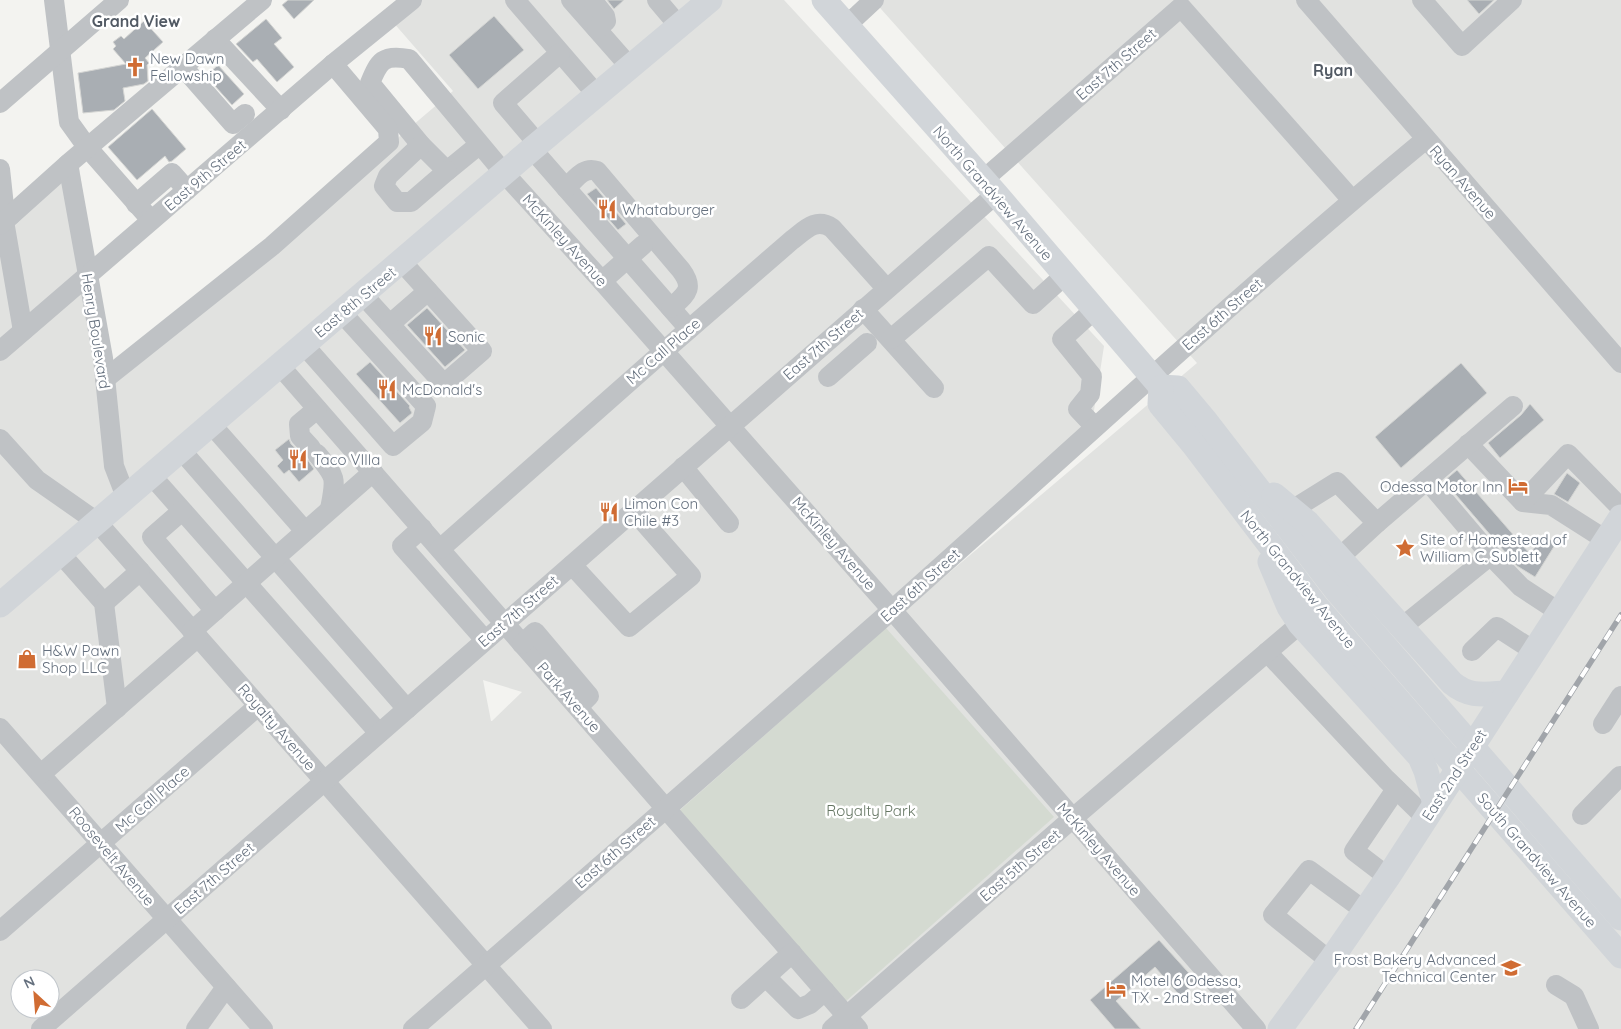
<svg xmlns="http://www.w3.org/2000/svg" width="1621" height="1029" font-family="Quicksand,sans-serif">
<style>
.built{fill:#e1e2e0;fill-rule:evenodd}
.green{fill:#d4dad1}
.building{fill:#a9aeb3;stroke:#d4d5d3}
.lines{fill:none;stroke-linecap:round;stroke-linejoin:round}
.minor{stroke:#bfc2c5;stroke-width:20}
.major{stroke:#d1d5d9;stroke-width:25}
.rail-casing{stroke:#a1a5aa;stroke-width:5.5}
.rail{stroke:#fff;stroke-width:4;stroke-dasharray:11;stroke-linecap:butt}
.labels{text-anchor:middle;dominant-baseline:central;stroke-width:5;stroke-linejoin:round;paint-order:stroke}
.poi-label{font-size:15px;fill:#65707e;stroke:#fff;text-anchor:start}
.street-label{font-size:15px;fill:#65707e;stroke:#fff}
.park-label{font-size:15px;fill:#657663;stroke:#fff}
.neighbourhood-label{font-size:16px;font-weight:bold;fill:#525a64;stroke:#fff}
</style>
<rect width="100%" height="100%" fill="#f3f3f0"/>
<path class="built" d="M416,0h368l320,346 -11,71 -585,529 689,-583 -324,-363h748v1029h-1621v-804l78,-66 31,225 344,-293 -61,-70zM483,680l39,12 -30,29h-1zM20,979h30v30h-30z"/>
<polygon class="green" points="886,628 1054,817 845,1002 679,811"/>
<g class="building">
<polygon points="288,0 314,0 294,19 282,5"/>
<polygon points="607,0 624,0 614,9"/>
<polygon points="1467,0 1494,0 1479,14"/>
<polygon points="494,16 524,50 478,89 449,55"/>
<polygon points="266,19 282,38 274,44 294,67 277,82 257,59 253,62 236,44"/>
<polygon points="144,21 163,42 145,58 149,63 147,65 148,81 144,84 123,88 125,101 114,110 83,113 78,73 126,64 113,49 116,46 113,42 121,36 124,39"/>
<polygon points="218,65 244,94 232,105 206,76"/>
<polygon points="152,109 186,149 172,161 169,162 165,156 137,180 108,147"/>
<polygon points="596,188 626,224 618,230 587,194"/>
<polygon points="427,308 465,350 445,367 407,325"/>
<polygon points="370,362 410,406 409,407 412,413 400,423 356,374"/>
<polygon points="1461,363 1487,393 1401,468 1375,437"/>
<polygon points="1530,404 1544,420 1500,458 1488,443 1521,415"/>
<polygon points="289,439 291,444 307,459 314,469 299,482 289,470 284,474 277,466 283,460 275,450"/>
<polygon points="1457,470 1530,554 1543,535 1554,542 1553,544 1555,545 1535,577 1517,566 1511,559 1444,481"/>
<polygon points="1567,473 1580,483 1568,502 1554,494"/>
<polygon points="1159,940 1197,982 1180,996 1155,967 1116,1001 1141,1029 1115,1029 1090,1000"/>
</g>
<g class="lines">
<g class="minor">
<polyline points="54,0 69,122 87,147 151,220"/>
<polyline points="515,0 597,95"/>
<polyline points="571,0 630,67"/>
<polyline points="592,0 605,16 606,21 597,29"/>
<polyline points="657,0 679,26"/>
<polyline points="1306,0 1621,363"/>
<polyline points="1422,0 1462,46 1512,0"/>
<polyline points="846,26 874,0"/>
<polyline points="215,39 281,110"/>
<polyline points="183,67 233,124 245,114"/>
<polyline points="0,103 119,0"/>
<path d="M480,144l-33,27 -26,-26 -51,-62c9,-22 13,-29 39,-24l96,115 97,107 290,329 364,419"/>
<polyline points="538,144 503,103 560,53"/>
<polyline points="421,145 388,176 384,186 397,202 411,202 447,171"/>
<polyline points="532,149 689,329"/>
<polyline points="68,164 103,358 114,466 126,497"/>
<polyline points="0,169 4,206 11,215"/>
<polyline points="983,180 1181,7 1352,200"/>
<path d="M566,188c9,-8 17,-22 31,-17l84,99c14,19 5,24 -10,38"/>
<polyline points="136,204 172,173 187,190"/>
<polyline points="4,221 23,331"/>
<polyline points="0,225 68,164 262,0"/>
<polyline points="602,281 643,245"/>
<polyline points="363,295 444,384 482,351 402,262"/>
<polyline points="863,309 934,388"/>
<polyline points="390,324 428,291"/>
<polyline points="891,339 989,256 1033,304 1065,275"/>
<polyline points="304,345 393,446 422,422 426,406 342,313"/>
<polyline points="0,351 333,64 412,0"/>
<polyline points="280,366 858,1029"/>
<polyline points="828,377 867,343"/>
<polyline points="105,379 272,246 389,142 388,129 333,64"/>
<polyline points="211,424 305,531"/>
<polyline points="1095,427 1078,409 1090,394 1092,376 1062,339 1095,309"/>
<polyline points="0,439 37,480 97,522 542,1029"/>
<polyline points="1468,444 1523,502 1551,505 1606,540"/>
<polyline points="311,448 300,436 299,424 317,409"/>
<polyline points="181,450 407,709"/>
<path d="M317,454c20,24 19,24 13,55"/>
<polyline points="683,467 729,523"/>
<polyline points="151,475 379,733"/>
<polyline points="1427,480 1494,559 1521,587 1559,612"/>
<polyline points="1523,502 1568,454 1621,508"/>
<polyline points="1292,510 1337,482 1377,523 1513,406"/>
<polyline points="182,511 152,537 215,611"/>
<polyline points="422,528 402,546 485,640"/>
<path d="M440,549l224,-198 128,-111c13,-10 24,-23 40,-12l54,60"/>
<polyline points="60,553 104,603 117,708"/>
<polyline points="1339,558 1377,523"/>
<polyline points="572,565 629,627 691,576 634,511"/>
<polyline points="104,603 140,571"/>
<polyline points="1402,627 1491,555"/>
<polyline points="192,631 373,472"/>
<polyline points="522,644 535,632 589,696 578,707"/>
<polyline points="1472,651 1497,627 1534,651"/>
<polyline points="1267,652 1386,779 1426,818"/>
<polyline points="1603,724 1621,696"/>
<polyline points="0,728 263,1029"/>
<polyline points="41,774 198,637"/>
<polyline points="1582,815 1620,776 1621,776"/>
<polyline points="1388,877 1354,851 1396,789"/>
<polyline points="0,931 258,706"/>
<polyline points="1330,961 1273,915 1309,870 1365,911"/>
<polyline points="766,977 798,1009 810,1004 825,991"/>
<polyline points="1556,985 1574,996 1589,1029"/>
<polyline points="741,999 792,953"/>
<polyline points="41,1029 996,194"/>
<polyline points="196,1029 226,987"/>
<path d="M413,1029c160,-140 320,-278 479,-419 178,-158 351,-320 534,-471"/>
<polyline points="832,1029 1073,818 1300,624"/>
</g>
<g class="major">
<polyline points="824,0 996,194 1161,387 1178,388 1204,419 1337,591 1621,918"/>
<polyline points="1161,387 1160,404 1193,444 1317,607 1621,956"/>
<path d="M1274,495l34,28 144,160c18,15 33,11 55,10"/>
<polyline points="1270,562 1289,607 1300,624 1420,757 1426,771 1435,804"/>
<polyline points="0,605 532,149 710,0"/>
<polyline points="1280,1029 1330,961 1388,877 1621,517"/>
</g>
<defs>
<polyline id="rail" points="1356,1029 1621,615"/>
</defs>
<use href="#rail" class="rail-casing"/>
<use href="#rail" class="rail"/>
</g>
<defs>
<symbol id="church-bare" viewBox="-9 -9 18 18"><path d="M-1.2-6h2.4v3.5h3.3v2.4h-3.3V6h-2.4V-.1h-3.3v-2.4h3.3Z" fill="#d06c33" stroke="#fff" stroke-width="2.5" paint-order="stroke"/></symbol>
<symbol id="restaurant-bare" viewBox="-9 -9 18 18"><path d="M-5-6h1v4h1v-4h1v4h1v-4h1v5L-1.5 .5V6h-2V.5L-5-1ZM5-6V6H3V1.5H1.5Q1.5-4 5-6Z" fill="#d06c33" stroke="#fff" stroke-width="2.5" paint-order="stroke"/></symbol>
<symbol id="hotel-bare" viewBox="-9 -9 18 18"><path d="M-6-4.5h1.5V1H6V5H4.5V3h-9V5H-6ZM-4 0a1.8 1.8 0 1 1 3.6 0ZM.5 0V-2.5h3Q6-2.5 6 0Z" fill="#d06c33" stroke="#fff" stroke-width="2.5" paint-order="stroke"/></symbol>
<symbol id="sight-bare" viewBox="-9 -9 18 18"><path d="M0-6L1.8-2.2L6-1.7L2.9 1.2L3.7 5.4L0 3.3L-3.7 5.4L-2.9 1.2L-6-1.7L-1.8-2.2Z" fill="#d06c33" stroke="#fff" stroke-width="2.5" paint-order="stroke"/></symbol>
<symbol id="shop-bare" viewBox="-9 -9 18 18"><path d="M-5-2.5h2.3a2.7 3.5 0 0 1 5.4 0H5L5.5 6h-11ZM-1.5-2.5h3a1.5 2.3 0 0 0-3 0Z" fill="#d06c33" stroke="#fff" stroke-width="2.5" paint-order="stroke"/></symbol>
<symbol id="school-bare" viewBox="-9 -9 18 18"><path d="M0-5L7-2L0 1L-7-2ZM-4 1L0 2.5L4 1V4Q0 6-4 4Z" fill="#d06c33" stroke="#fff" stroke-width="2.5" paint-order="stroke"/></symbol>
</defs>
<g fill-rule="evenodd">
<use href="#church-bare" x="121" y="53" width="28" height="28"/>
<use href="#restaurant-bare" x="593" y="195" width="28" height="28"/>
<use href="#restaurant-bare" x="419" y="322" width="28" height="28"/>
<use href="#restaurant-bare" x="373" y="375" width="28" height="28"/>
<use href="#restaurant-bare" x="284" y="445" width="28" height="28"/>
<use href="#hotel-bare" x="1504" y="472" width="28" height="28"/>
<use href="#restaurant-bare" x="595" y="498" width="28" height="28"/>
<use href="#sight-bare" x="1391" y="534" width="28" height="28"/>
<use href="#shop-bare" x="13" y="645" width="28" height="28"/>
<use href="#school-bare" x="1497" y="954" width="28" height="28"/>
<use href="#hotel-bare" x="1102" y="975" width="28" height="28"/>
</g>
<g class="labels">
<g class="poi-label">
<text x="150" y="58">New Dawn<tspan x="150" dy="17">Fellowship</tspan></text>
<text x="622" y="209">Whataburger</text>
<text x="448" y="336">Sonic</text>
<text x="402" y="389">McDonald's</text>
<text x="313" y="459">Taco VIlla</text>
<text x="1503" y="486" text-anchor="end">Odessa Motor Inn</text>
<text x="624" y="503">Limon Con<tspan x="624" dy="17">Chile #3</tspan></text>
<text x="1420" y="539">Site of Homestead of<tspan x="1420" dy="17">William C. Sublett</tspan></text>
<text x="42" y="650">H&amp;W Pawn<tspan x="42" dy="17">Shop LLC</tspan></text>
<text x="1496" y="959" text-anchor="end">Frost Bakery Advanced<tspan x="1496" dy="17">Technical Center</tspan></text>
<text x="1131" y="980">Motel 6 Odessa,<tspan x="1131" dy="17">TX - 2nd Street</tspan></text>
</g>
<g class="street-label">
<text transform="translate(1116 64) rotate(-41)">East 7th Street</text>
<text transform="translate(205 175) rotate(-40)">East 9th Street</text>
<text transform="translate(1463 182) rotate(49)">Ryan Avenue</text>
<text transform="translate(993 193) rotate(49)">North Grandview Avenue</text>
<text transform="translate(565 240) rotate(48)">McKinley Avenue</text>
<text transform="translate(355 302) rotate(-40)">East 8th Street</text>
<text transform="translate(1222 314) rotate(-41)">East 6th Street</text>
<text transform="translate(96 331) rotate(81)">Henry Boulevard</text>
<text transform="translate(823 344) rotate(-41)">East 7th Street</text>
<text transform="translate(663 351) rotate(-41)">Mc Call Place</text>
<text transform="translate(834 543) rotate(49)">McKinley Avenue</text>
<text transform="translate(1298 579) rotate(51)">North Grandview Avenue</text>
<text transform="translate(920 585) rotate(-42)">East 6th Street</text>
<text transform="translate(518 611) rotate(-41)">East 7th Street</text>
<text transform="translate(569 697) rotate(49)">Park Avenue</text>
<text transform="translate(277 727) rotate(49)">Royalty Avenue</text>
<text transform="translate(1454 775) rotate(-57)">East 2nd Street</text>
<text transform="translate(152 799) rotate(-41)">Mc Call Place</text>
<text transform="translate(1099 849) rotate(49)">McKinley Avenue</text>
<text transform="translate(615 852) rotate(-41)">East 6th Street</text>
<text transform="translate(112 856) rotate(50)">Roosevelt Avenue</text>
<text transform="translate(1537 860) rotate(49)">South Grandview Avenue</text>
<text transform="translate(1020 865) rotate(-41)">East 5th Street</text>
<text transform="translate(214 878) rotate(-41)">East 7th Street</text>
</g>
<g class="park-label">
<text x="871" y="810">Royalty Park</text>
</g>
<g class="neighbourhood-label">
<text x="136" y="21">Grand View</text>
<text x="1333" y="70">Ryan</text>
</g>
</g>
<g transform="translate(35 994) rotate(334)"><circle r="24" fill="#ffffff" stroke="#c1c6cb"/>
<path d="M0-4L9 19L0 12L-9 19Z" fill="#d06c33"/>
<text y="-8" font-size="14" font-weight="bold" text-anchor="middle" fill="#65707e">N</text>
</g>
</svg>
